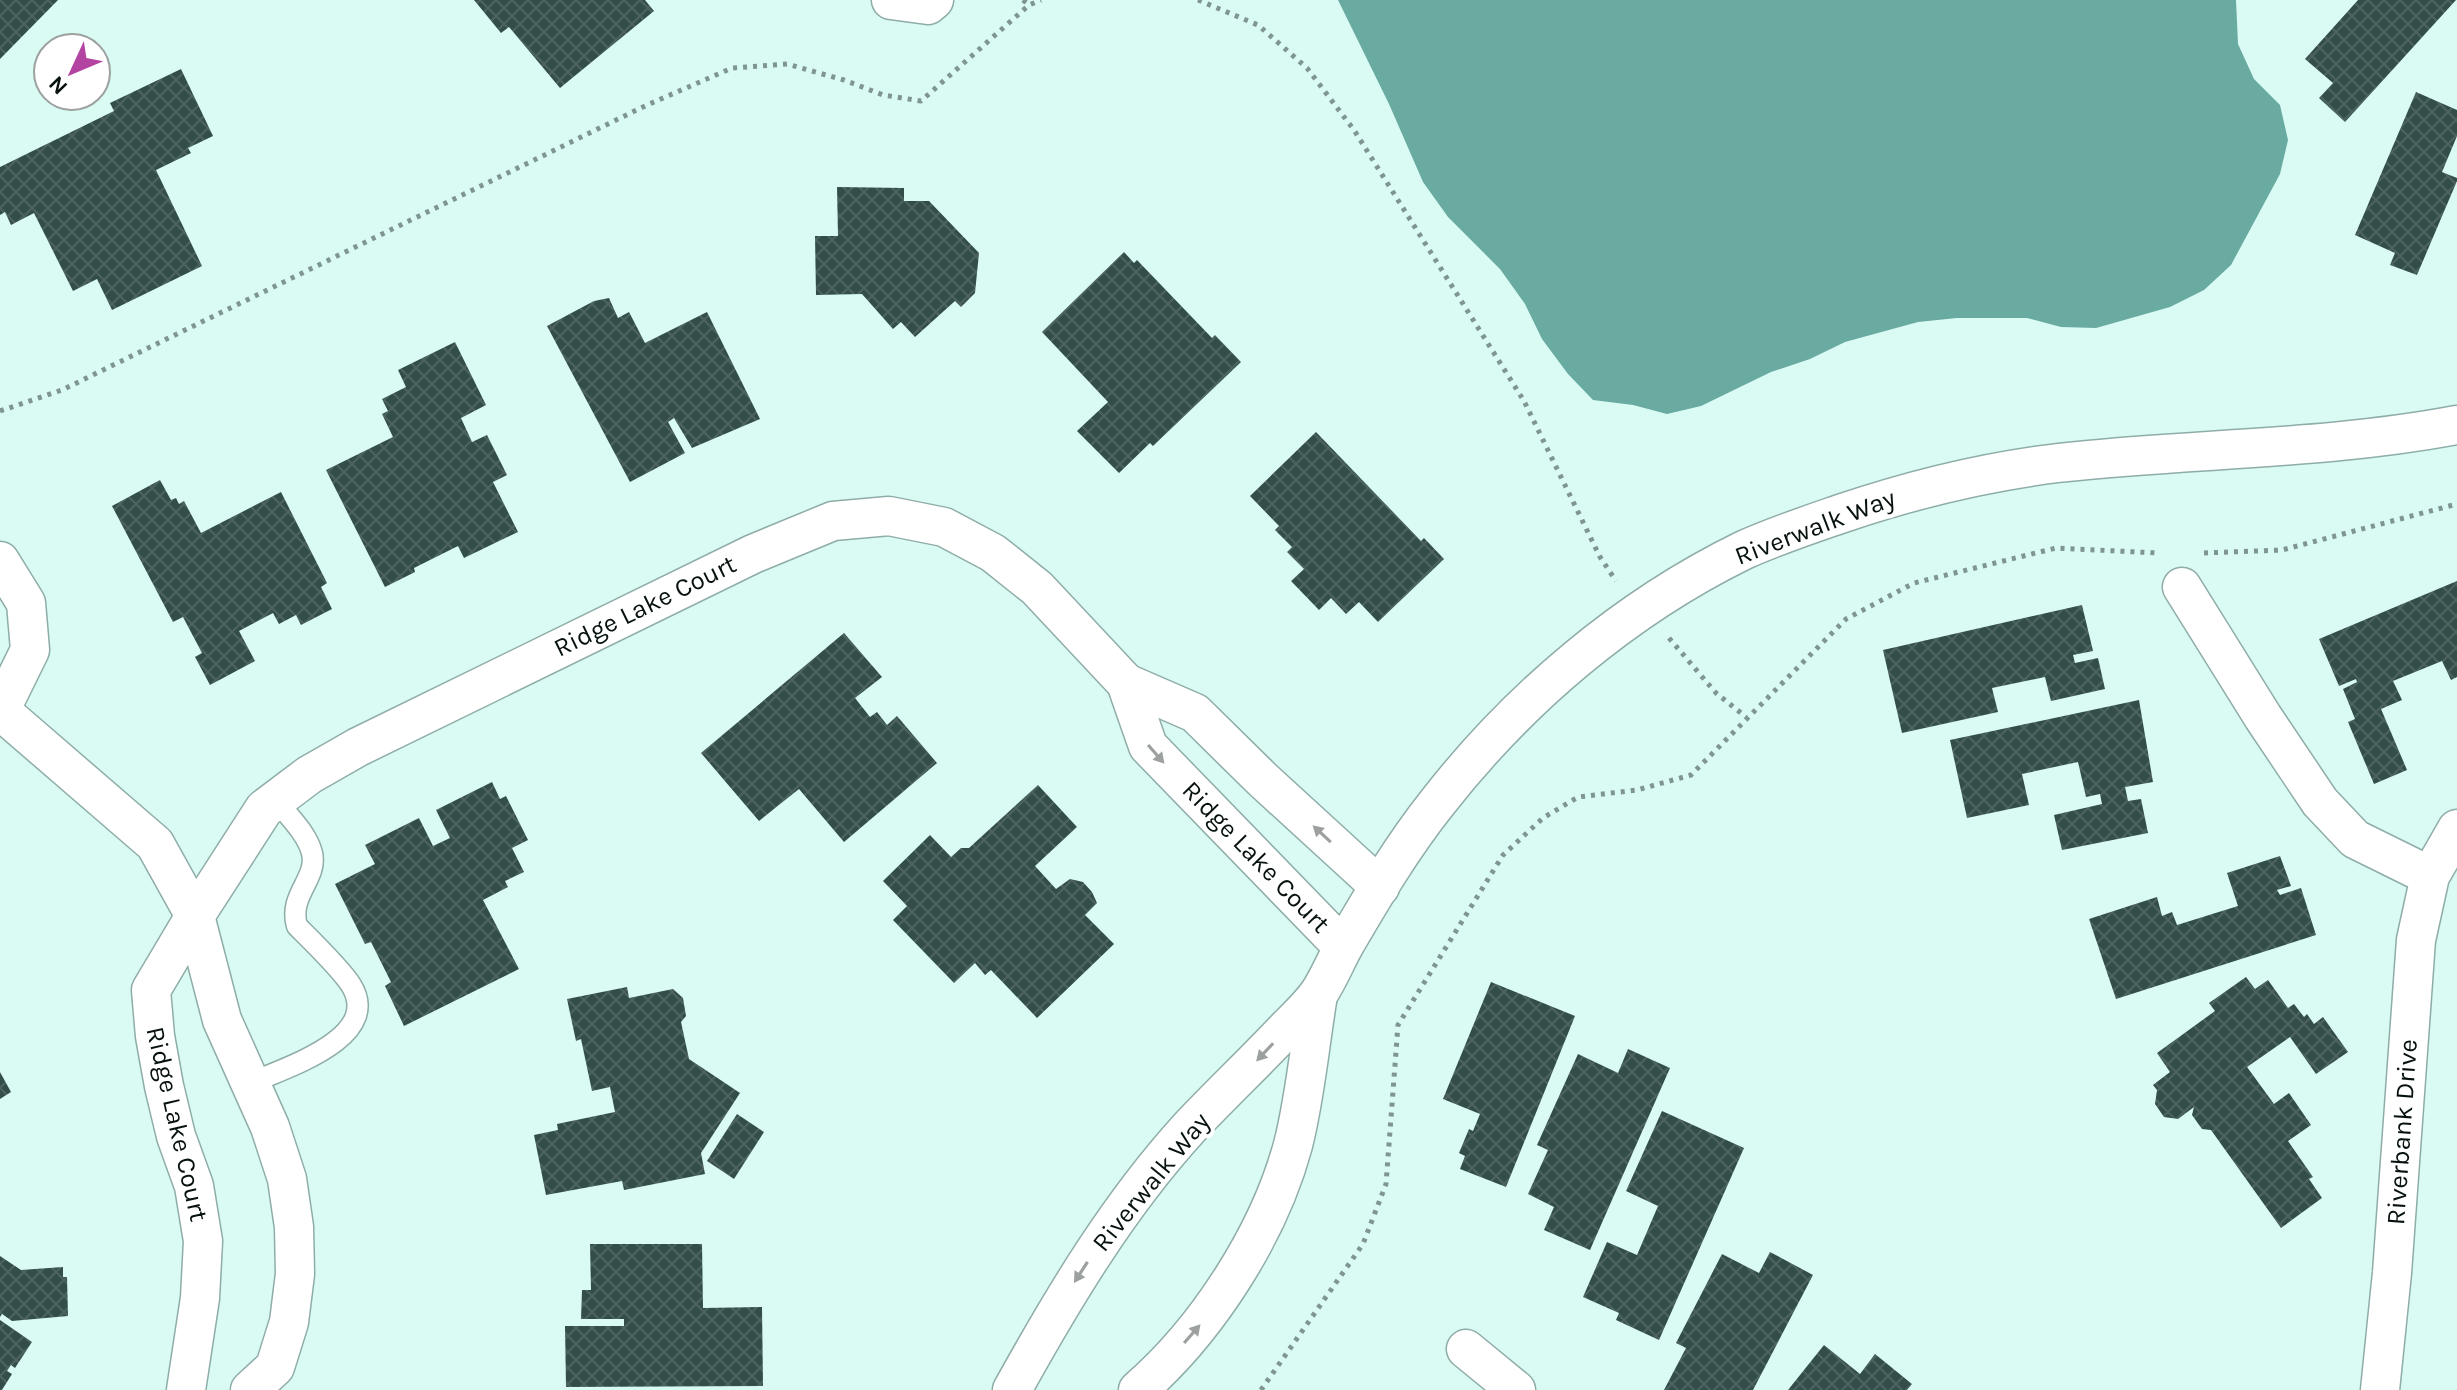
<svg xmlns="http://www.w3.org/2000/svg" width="2457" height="1390" font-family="Karla,sans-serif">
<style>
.water{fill:#69aaa1}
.building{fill:url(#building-cross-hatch)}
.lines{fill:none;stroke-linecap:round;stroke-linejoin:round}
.service-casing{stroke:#8fada8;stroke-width:23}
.minor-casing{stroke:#8fada8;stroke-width:41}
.path{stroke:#7e9591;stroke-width:5;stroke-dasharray:4 6;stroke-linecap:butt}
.service{stroke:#fff;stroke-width:20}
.minor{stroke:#fff;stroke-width:38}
.oneway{fill:#9ca09f}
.labels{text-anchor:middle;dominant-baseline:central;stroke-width:8;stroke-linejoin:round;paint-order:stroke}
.street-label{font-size:26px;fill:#071210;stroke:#fff}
</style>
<defs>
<pattern id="building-cross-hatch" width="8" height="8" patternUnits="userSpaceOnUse" patternTransform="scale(2)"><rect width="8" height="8" fill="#334e4a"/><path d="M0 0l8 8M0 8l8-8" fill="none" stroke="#4d6360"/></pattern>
</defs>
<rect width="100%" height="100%" fill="#dafaf4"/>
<polygon class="water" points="1338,0 2236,0 2238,44 2254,79 2280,105 2288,140 2280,174 2231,265 2204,290 2170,307 2096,328 2061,327 2027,318 1957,318 1918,322 1845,342 1810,359 1771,372 1701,406 1667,414 1633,405 1593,400 1568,374 1542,339 1525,304 1500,269 1448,217 1423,182 1389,104"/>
<g class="building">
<polygon points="0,0 58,0 0,59"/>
<polygon points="474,0 645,0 654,11 560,88 509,27 501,33"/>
<polygon points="2358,0 2456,0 2345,122 2319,98 2333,83 2305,59"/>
<polygon points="181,69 213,136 188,148 191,153 156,170 202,266 112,310 97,279 73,291 34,213 11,225 5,212 0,215 0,167 114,111 110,103"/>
<polygon points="2416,92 2457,110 2457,136 2442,172 2457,178 2457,181 2417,275 2390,265 2395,253 2355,235"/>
<polygon points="837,187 904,188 904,201 929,201 979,253 975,293 961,307 955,301 915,337 901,322 893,329 862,294 816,295 815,236 838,236"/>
<polygon points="1124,252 1134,263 1137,260 1212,338 1215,335 1241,362 1153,446 1150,443 1119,473 1077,431 1108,402 1042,332"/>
<polygon points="609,298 618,318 629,312 645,343 707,312 760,419 692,448 674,418 668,422 685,453 630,482 547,326 594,301"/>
<polygon points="455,342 486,405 461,418 472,442 487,435 507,475 493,482 518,532 464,558 458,546 414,568 415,572 385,587 326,470 393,437 382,414 388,411 382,399 406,387 398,370"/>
<polygon points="1316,432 1421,541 1424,538 1444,559 1378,622 1359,602 1346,614 1331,598 1319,610 1291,581 1304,569 1287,552 1292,547 1275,530 1279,526 1250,496"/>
<polygon points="160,480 171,500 176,498 179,504 184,501 201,533 281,492 327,583 321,587 332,609 301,625 296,615 279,624 273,613 239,631 255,661 210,685 195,657 202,653 183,617 173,622 112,506"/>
<polygon points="2457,581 2457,677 2451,680 2442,661 2393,681 2402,700 2381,709 2407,770 2374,784 2348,722 2355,719 2343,689 2357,682 2356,679 2339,686 2319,639"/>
<polygon points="2082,605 2093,651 2073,655 2075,663 2098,658 2105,689 2051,701 2045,677 1992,688 1998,712 1902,733 1883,650"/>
<polygon points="844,633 882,677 855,698 870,717 877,712 887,725 897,716 937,763 844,842 799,789 759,821 701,753"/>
<polygon points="2139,700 2153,782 2125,787 2128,801 2141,799 2148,833 2062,850 2054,815 2102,804 2100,794 2086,797 2078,762 2022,774 2029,805 1967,818 1950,740"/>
<polygon points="492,782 500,799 506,796 528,840 512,848 524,872 505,881 508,887 483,900 519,969 404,1026 385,986 391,982 371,942 365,944 335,884 375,864 365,845 419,818 433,846 450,838 436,810"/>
<polygon points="1038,785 1077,827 1035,866 1056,889 1070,879 1083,882 1092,892 1097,903 1085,915 1114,944 1037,1018 991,970 985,975 975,963 954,983 893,920 907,906 883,881 930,835 951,857 961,848 969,848"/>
<polygon points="2280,856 2291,886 2277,890 2280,895 2301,888 2316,935 2116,999 2089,919 2157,897 2162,916 2172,912 2177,925 2238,906 2227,873"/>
<polygon points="2246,977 2255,989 2268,980 2288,1008 2294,1004 2304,1017 2307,1014 2314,1024 2323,1017 2348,1052 2316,1074 2290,1037 2247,1067 2274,1104 2289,1093 2311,1125 2288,1141 2313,1177 2309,1179 2322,1198 2281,1228 2211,1130 2202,1129 2192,1115 2194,1107 2178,1119 2164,1117 2155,1104 2157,1090 2153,1085 2170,1072 2157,1053 2215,1011 2209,1003"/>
<polygon points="1491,982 1575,1016 1506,1187 1460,1169 1465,1156 1459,1153 1469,1129 1473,1131 1480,1114 1443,1099"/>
<polygon points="627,987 629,998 673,989 683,998 686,1016 681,1022 689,1059 740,1093 701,1153 705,1174 624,1190 622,1181 546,1195 534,1135 558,1130 557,1124 615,1112 610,1087 592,1091 581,1039 576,1041 567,999"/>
<polygon points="1628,1049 1670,1068 1590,1250 1544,1230 1554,1207 1528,1194 1548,1150 1537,1145 1578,1054 1618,1073"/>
<polygon points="0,1072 11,1092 0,1099"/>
<polygon points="1662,1111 1744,1148 1659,1340 1616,1320 1619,1313 1583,1297 1607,1242 1637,1255 1658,1206 1626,1191"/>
<polygon points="737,1114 764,1132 734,1179 707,1161"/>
<polygon points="590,1244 702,1244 703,1308 762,1307 763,1386 566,1387 565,1326 624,1326 624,1319 581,1319 582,1290 591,1290"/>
<polygon points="1770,1252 1813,1275 1753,1390 1664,1390 1686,1348 1676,1343 1722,1254 1759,1273"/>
<polygon points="0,1256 21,1270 63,1267 63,1277 67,1277 68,1316 12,1321 2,1314 0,1317"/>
<polygon points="0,1320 32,1342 15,1368 11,1365 7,1371 12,1374 2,1390 0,1390"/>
<polygon points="1824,1345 1860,1374 1875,1354 1912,1384 1907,1390 1788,1390"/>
</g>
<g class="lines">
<defs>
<path id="service" d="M251,1083c33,-15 133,-45 100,-98 -10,-16 -40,-45 -54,-59 -9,-31 21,-47 15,-73 -5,-20 -24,-37 -36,-53"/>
<g id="minor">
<polyline points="891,0 928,5 934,0"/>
<polyline points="0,561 26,603 30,650 0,711"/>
<polyline points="2182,587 2263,717 2320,802 2355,839 2430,876"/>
<polyline points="1126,683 1195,713 1262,779 1380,887"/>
<polyline points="1,711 155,844 195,916 222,1020 270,1127 287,1179 294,1227 295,1274 289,1322 275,1367 250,1390"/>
<polyline points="1466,1349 1516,1390"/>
<polyline points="186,1390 200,1298 203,1241 194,1186 176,1136 164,1086 155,1036 151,990 195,916 264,809 309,775 358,747 753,554 833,521 889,516 944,527 993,553 1037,588 1126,683 1148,746 1343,947"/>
<path d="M1012,1390c51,-92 106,-184 177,-262 32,-34 66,-66 98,-100 11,-11 23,-22 32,-35 10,-15 17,-33 26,-49 28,-48 57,-97 92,-141 81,-104 188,-195 307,-253 31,-14 64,-25 96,-36 71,-24 143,-42 218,-51 133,-15 267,-13 399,-38"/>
<path d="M1138,1390c69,-60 131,-156 155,-245 12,-46 17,-102 25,-150"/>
<polyline points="2380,1390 2392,1273 2416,940 2430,876 2457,829"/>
</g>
</defs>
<use href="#service" class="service-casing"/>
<use href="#minor" class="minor-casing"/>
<g class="path">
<polyline points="1023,0 1029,5"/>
<polyline points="1198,0 1258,25 1307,68 1354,130 1524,401 1600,557 1616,581"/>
<polyline points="0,411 62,390 647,105 732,68 787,64 844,80 883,95 921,101 1029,5 1041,0"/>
<polyline points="2204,553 2282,550 2457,504"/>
<polyline points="1669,638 1716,693 1746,717"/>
<polyline points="1261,1390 1363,1244 1386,1184 1398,1025 1503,855 1543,818 1578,797 1637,790 1691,775 1846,619 1914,583 2056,548 2158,553"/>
</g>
<use href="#service" class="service"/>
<use href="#minor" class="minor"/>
</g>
<defs><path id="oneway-solid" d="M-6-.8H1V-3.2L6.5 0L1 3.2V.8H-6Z" transform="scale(2)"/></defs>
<g class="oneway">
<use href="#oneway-solid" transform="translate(1156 754) rotate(49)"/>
<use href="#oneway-solid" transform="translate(1322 834) rotate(-137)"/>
<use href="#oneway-solid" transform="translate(1265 1052) rotate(133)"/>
<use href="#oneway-solid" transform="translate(1081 1272) rotate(123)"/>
<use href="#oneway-solid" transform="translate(1192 1334) rotate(-49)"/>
</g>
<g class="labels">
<g class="street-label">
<text transform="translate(1815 527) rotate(-21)">Riverwalk Way</text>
<text transform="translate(645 606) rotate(-26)">Ridge Lake Court</text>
<text transform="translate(1256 857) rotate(46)">Ridge Lake Court</text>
<text transform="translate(177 1124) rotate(77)">Ridge Lake Court</text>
<text transform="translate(2402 1132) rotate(-86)">Riverbank Drive</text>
<text transform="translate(1151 1182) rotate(-51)">Riverwalk Way</text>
</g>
</g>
<g transform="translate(72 72) rotate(226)"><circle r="38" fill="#ffffff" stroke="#9ca09f" stroke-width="2"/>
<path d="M0-6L14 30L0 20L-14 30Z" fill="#b344a1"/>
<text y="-12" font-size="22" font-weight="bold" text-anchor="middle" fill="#071210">N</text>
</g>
</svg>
